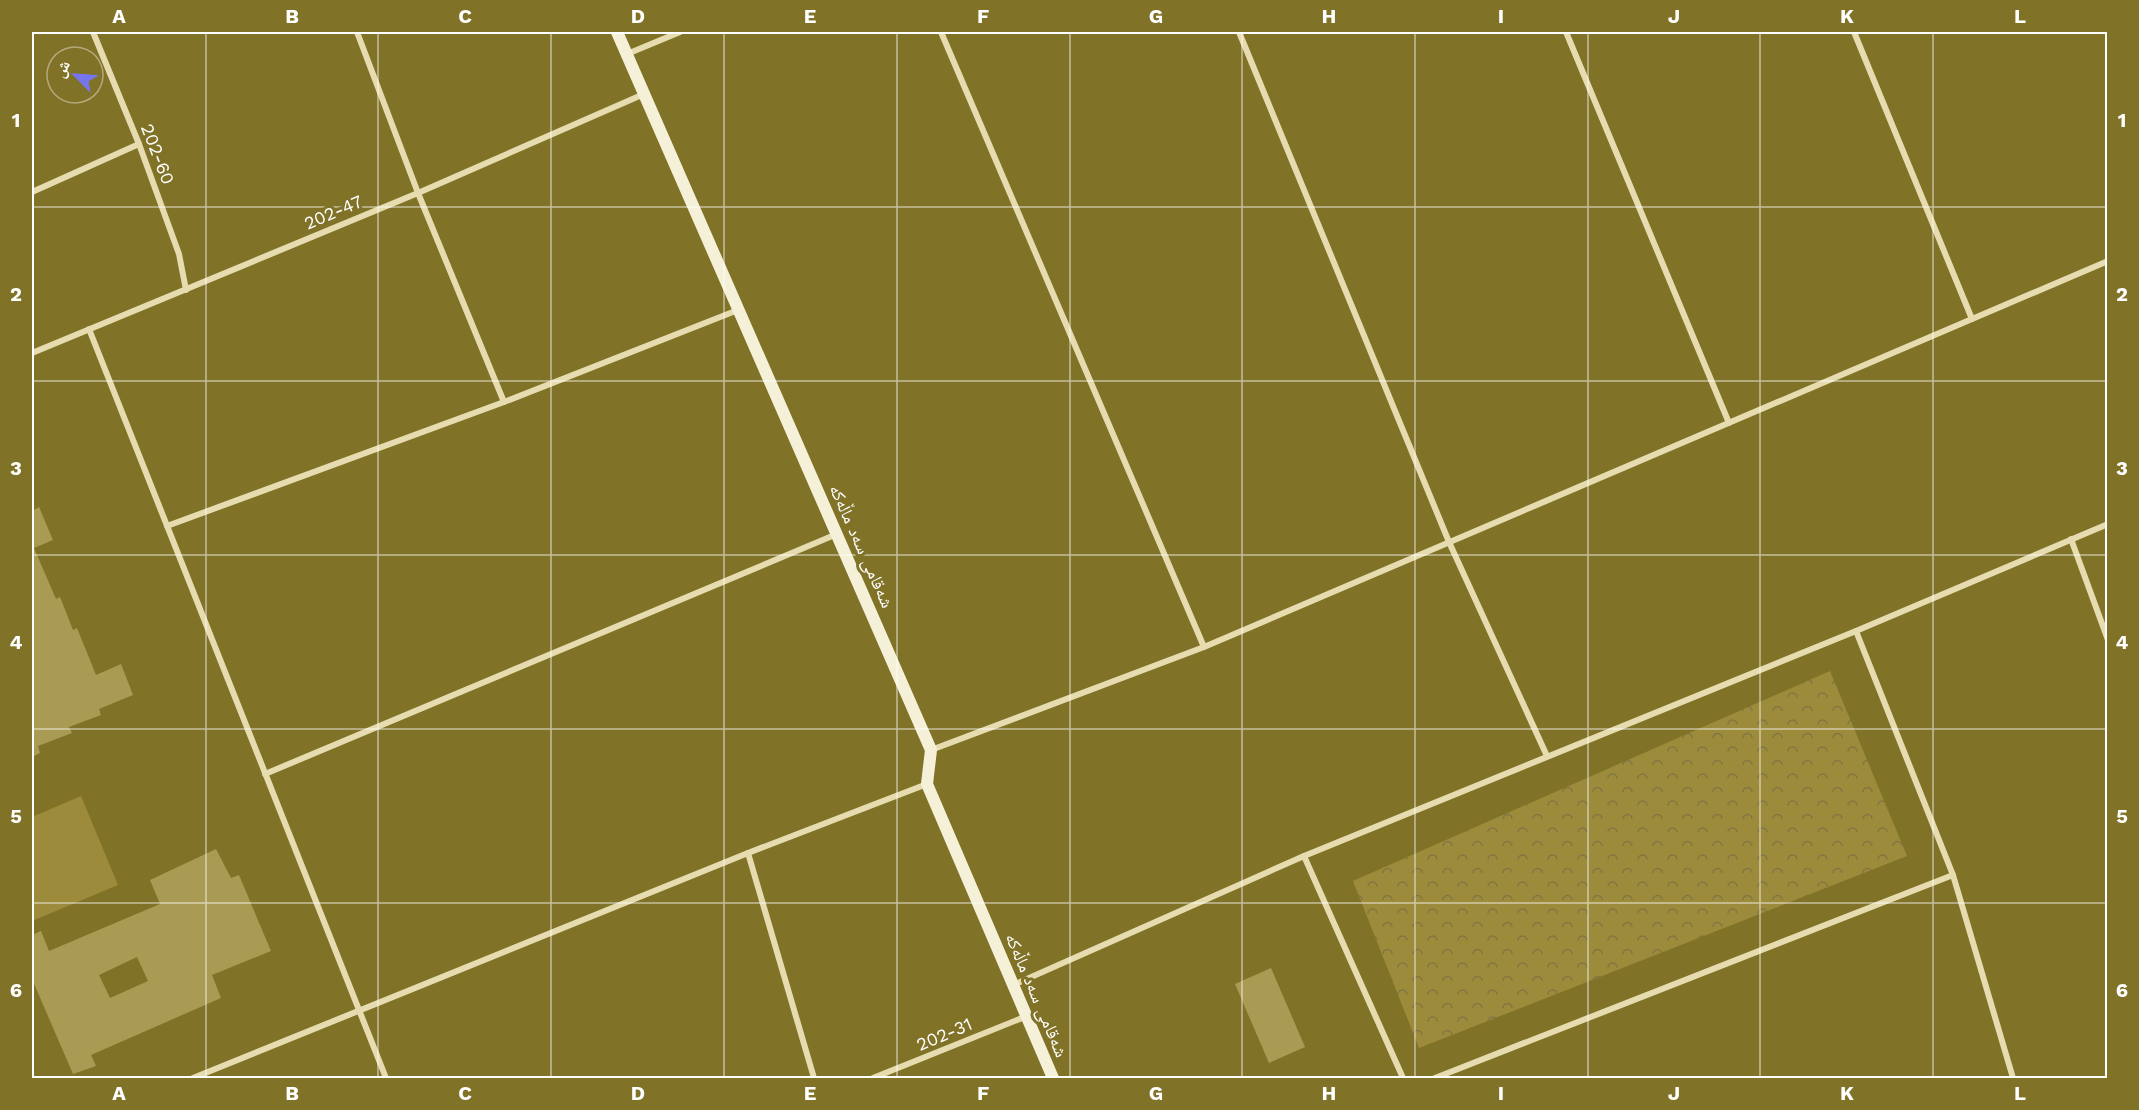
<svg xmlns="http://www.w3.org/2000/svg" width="2139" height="1110" font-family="'Work Sans','Noto Naskh Arabic',sans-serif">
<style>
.park{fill:url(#park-crowns)}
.pitch{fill:#9d8b3c}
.building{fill:#aa9b54;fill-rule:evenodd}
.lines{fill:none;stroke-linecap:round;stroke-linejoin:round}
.street{stroke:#e6dcaf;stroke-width:6}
.secondary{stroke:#f5f1d8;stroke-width:12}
.grid{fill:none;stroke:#fff;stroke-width:1.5;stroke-opacity:0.55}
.labels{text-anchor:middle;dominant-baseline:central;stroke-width:6;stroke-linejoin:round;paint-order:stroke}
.street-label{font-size:18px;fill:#fff;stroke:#807227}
.neatline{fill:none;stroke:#fff;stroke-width:2}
.grid-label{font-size:20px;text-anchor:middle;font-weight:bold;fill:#fff}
</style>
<defs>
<pattern id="park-crowns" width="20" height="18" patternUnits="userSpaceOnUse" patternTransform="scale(1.5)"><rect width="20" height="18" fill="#9d8b3c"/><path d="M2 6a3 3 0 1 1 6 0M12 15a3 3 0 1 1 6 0" fill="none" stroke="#817542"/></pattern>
</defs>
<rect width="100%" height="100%" fill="#807227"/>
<polygon class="park" points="1830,671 1907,856 1419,1048 1353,881"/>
<polygon class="pitch" points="81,796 118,885 32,921 32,817"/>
<g class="building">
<polygon points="39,507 53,540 34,548 56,599 60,597 73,630 77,628 96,675 121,664 133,695 99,709 101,715 69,727 72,733 38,746 40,753 32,757 32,511"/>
<path d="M216,849l15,29 8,-3 32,76 -59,24 9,23 -130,57 5,11 -23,8 -41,-95v-44l9,-4 8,20 111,-47 -10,-24zM137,957l11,24 -38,17 -11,-23z"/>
<polygon points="1271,968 1305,1047 1269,1063 1235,984"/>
</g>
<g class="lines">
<g class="street">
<polyline points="93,32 139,144 179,254 186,290"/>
<polyline points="357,32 418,193 504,402"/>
<polyline points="941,32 1204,647"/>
<polyline points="1239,32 1449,542 1547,756"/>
<polyline points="1566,32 1729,423"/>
<polyline points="1854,32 1972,319"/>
<polyline points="627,54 680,32"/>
<polyline points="32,192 139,144"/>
<polyline points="89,329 386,1078"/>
<polyline points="32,353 418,193 644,94"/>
<polyline points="167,526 504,402 738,310"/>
<polyline points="2071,539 2108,640"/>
<polyline points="1856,631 1953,875 2013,1078"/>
<polyline points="931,750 1204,647 2108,261"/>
<polyline points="265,774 837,534"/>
<polyline points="748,853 814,1078"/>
<polyline points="1304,856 1403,1078"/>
<polyline points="1013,985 1304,856 1856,631 2108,524"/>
<polyline points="193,1078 748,853 927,784"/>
<polyline points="873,1078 1027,1016"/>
<polyline points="1435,1078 1953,875"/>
</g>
<polyline class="secondary" points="617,32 931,750 927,784 1053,1078"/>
</g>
<path class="grid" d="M206,32v1046M378,32v1046M551,32v1046M724,32v1046M897,32v1046M1070,32v1046M1242,32v1046M1415,32v1046M1588,32v1046M1760,32v1046M1933,32v1046M32,207h2076M32,381h2076M32,555h2076M32,729h2076M32,903h2076"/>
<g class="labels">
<g class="street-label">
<text transform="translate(158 154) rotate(69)">202-60</text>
<text transform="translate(333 212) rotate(-23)">202-47</text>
<text transform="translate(862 546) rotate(66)">شەقامی سەد ماڵەکە</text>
<text transform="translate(1037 995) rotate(67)">شەقامی سەد ماڵەکە</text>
<text transform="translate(944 1034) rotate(-23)">202-31</text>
</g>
</g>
<rect width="2139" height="1110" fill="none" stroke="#807227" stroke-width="66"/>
<g transform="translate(75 75) rotate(295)"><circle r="28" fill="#807227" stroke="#b3aa7d" stroke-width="1.5"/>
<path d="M0-4.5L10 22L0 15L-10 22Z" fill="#7576ed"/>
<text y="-9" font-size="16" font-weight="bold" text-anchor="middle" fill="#ffffff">ش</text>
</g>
<rect x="33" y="33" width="2073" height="1044" class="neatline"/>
<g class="grid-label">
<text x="119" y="23">A</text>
<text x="292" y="23">B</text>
<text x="465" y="23">C</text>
<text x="638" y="23">D</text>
<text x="810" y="23">E</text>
<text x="983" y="23">F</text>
<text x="1156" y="23">G</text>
<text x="1329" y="23">H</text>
<text x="1501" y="23">I</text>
<text x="1674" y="23">J</text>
<text x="1847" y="23">K</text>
<text x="2020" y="23">L</text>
<text x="16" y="127">1</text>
<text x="2122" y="127">1</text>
<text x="16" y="301">2</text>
<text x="2122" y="301">2</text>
<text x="16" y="475">3</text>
<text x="2122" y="475">3</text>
<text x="16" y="649">4</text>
<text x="2122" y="649">4</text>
<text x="16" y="823">5</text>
<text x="2122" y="823">5</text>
<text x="16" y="997">6</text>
<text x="2122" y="997">6</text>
<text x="119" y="1100">A</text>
<text x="292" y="1100">B</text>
<text x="465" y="1100">C</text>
<text x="638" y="1100">D</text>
<text x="810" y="1100">E</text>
<text x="983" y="1100">F</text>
<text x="1156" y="1100">G</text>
<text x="1329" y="1100">H</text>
<text x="1501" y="1100">I</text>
<text x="1674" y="1100">J</text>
<text x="1847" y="1100">K</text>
<text x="2020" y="1100">L</text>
</g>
</svg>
